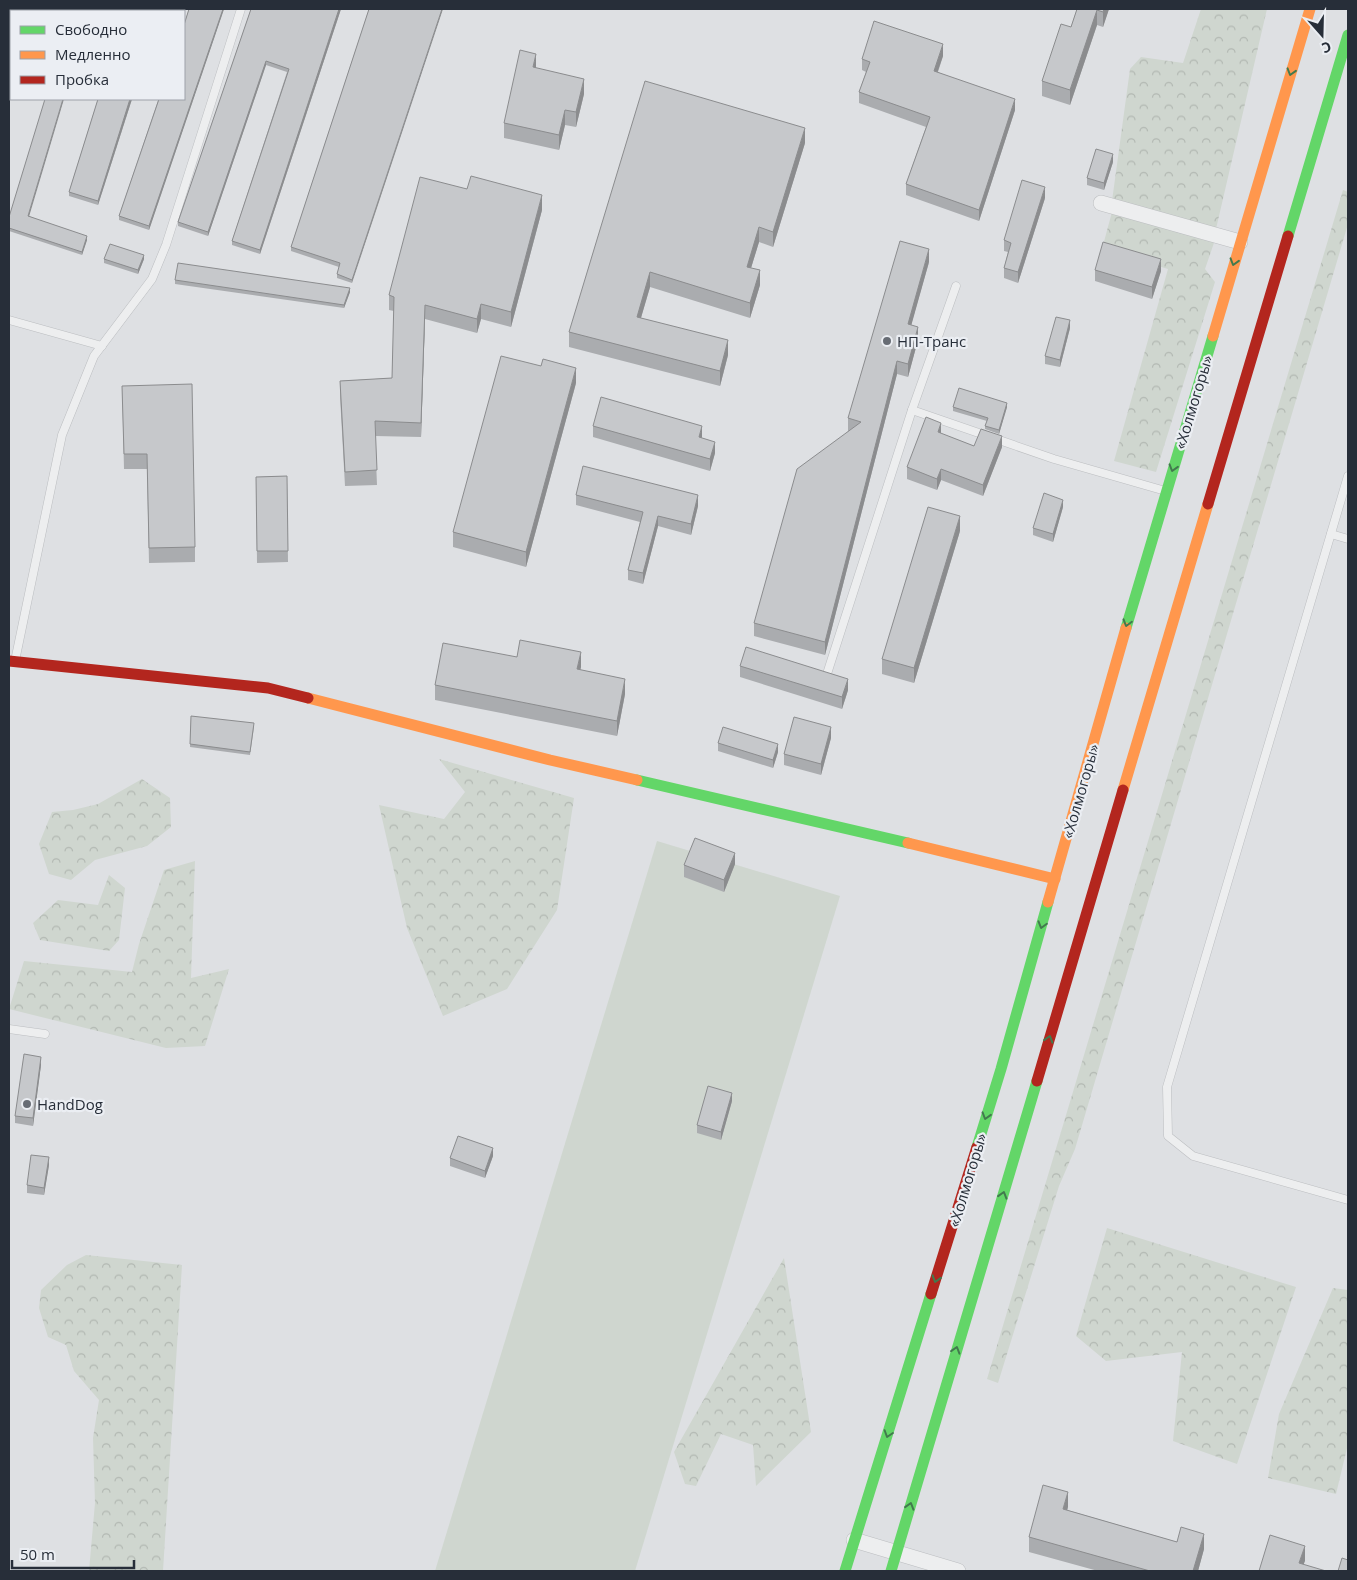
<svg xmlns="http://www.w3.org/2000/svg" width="1357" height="1580" font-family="'Open Sans',sans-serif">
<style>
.grass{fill:#cfd6cf}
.forest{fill:url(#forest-crowns)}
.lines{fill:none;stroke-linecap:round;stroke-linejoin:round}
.lane-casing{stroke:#bcbec1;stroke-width:9}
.street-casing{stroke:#bcbec1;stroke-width:16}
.lane{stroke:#edeeef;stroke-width:8}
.street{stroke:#edeeef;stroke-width:15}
.fast{stroke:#63d668;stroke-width:11}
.slow{stroke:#ff974d;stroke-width:11}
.jam{stroke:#b3261e;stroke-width:11}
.wall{fill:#aaacaf}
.shaded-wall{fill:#8b8c8e}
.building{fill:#c6c8cb;stroke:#8b8c8e}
.oneway{stroke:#427a4e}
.poi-dot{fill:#676c74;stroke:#ebeef3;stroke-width:2}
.labels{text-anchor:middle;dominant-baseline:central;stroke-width:4.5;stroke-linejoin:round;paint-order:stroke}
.poi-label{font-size:15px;fill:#272e39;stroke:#ebeef3;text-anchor:start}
.street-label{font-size:15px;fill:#272e39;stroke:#ebeef3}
</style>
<defs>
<pattern id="forest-crowns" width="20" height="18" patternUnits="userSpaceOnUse" patternTransform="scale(1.25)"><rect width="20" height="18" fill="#cfd6cf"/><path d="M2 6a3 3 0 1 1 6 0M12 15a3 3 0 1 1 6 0" fill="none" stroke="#b2b8b2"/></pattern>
</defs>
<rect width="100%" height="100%" fill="#dee0e3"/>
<polygon class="grass" points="657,841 840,896 635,1571 435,1571"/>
<g class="forest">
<polygon points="1201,9 1267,9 1216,229 1112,201 1130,69 1141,57 1183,63"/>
<polygon points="1343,190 1348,192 1348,224 1075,1149 1059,1186 998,1383 987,1379"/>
<polygon points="1112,212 1215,240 1205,269 1215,282 1156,472 1114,461 1168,269 1102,249"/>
<polygon points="439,759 574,798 557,910 507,989 443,1016 407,928 379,805 444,819 465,792"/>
<polygon points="142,779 170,798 171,827 147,846 95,860 71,880 49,874 39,844 52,812 73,810 98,804"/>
<polygon points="195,861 191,978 229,969 205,1046 166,1048 9,1009 24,961 132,972 139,944 164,870"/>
<polygon points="109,875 125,888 119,940 109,951 40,940 33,923 58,900 98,905"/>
<polygon points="1107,1228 1296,1287 1237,1464 1173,1441 1182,1352 1106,1361 1076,1336"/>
<polygon points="86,1255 182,1265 163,1571 89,1571 95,1503 93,1438 99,1400 74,1371 66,1345 48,1337 39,1308 41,1290 67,1265"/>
<polygon points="784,1258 811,1432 756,1486 753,1445 721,1434 696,1486 685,1484 674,1452"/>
<polygon points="1333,1288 1348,1290 1348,1444 1336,1494 1268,1478 1279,1414"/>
</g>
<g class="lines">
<defs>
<g id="lane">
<polyline points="9,320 102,346"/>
<polyline points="912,410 1054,459 1162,490"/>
<polyline points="1348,476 1167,1087 1168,1136 1193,1156 1348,1200"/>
<polyline points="1331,534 1348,539"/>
<polyline points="15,661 62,435 94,356 152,279 166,245 241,9"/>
<polyline points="826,677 912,410 956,286"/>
<polyline points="9,1029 45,1034"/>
</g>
<g id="street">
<polyline points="1101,203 1240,242"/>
<polyline points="854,1540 958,1571"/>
</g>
</defs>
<use href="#lane" class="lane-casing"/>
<use href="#street" class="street-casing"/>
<use href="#lane" class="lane"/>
<use href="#street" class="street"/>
<g class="fast">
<polyline points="1288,236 1348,35"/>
<polyline points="1126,628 1213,336"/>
<polyline points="637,780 908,843"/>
<polyline points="977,1147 1001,1069 1048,902"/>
<polyline points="845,1571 931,1294"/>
<polyline points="891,1571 1037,1081"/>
</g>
<g class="slow">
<polyline points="1213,336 1310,9"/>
<polyline points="308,698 550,760 637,780"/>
<polyline points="1123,790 1208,504"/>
<polyline points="908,843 1055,879"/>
<polyline points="1048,902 1126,628"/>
</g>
<g class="jam">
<polyline points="1208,504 1288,236"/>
<polyline points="9,661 268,688 308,698"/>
<polyline points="1037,1081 1123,790"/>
<polyline points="931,1294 977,1147"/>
</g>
</g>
<g class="wall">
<polygon points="189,9 224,9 149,230 119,220 119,216"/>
<polygon points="251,9 341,9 260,254 232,245 232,241 287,72 266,65 208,236 178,226 178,222"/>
<polygon points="369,9 352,283 337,278 337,274 339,267 291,251 291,247"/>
<polygon points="1077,9 1109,9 1103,27 1097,25 1070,105 1042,96 1042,81 1071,27"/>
<polygon points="943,56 938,72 1015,110 979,221 906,195 906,184 926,127 859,103 859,92 866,72 862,70 862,59"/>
<polygon points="536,68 584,94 576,127 565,125 559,150 504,138 504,123"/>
<polygon points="98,99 132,99 98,205 69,196 69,192"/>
<polygon points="805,143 773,247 759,242 751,268 760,285 750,318 650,287 641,318 728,355 720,386 569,347 569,332"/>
<polygon points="1113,162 1104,190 1087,185 1087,178"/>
<polygon points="1045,198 1018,283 1004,278 1004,268 1008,252 1004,251 1004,240"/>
<polygon points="542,210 511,327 481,319 477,333 425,319 421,437 375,436 377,485 345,486 340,396 340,381 392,378 394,311 389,310 389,295"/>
<polygon points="29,216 87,240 82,255 9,231 9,217"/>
<polygon points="104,259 144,259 138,274 104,263"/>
<polygon points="929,262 911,325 918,340 908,377 897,374 825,655 754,636 754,623 848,431 848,418"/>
<polygon points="1095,270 1161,271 1152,299 1095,281"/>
<polygon points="175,280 350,292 344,308 175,284"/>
<polygon points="1070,328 1060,367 1045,364 1045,356"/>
<polygon points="576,383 526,567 453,547 453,532"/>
<polygon points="122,386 195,547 195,562 149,563 147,469 124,469"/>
<polygon points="953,407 1007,407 999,434 985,429 985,426 987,421 953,411"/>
<polygon points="593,426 702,438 715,453 710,471 593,437"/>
<polygon points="941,434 974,446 1002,447 983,496 941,480 937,490 907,479 907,467"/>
<polygon points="287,476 288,562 257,563 256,477"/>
<polygon points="576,495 698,506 691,535 658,526 643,584 628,580 628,570 640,522 576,505"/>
<polygon points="1063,507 1053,542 1033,535 1033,528"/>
<polygon points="960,531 914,683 882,674 882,659"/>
<polygon points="517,657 581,667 580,670 625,694 617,736 435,700 435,685"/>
<polygon points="740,666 848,690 842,709 740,677"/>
<polygon points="191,716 254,727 250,755 190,747"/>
<polygon points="831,738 821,775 784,765 784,754"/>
<polygon points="718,743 778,752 773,768 718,751"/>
<polygon points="735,864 724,892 684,877 684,865"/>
<polygon points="41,1065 33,1126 15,1123 15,1116"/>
<polygon points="732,1101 721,1140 697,1133 697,1125"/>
<polygon points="493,1156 485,1178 450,1166 450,1158"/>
<polygon points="49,1165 44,1195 27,1193 27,1185"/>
<polygon points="1068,1507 1067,1510 1177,1542 1204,1549 1198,1571 1098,1571 1029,1552 1029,1537"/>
</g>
<g class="shaded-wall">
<polygon points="223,9 224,9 149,230 149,226"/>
<polygon points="339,9 341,9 260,254 260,250"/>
<polygon points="442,9 443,9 352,283 352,280"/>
<polygon points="1104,9 1109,9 1103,27 1103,12"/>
<polygon points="1097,10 1097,25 1070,105 1070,90"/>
<polygon points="943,44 943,56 934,82 934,71"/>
<polygon points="536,54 536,69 533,67"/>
<polygon points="266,61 266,65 208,236 208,232"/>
<polygon points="584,79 584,94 576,127 576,112"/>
<polygon points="63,99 64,99 28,220 28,216"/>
<polygon points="130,99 132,99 98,205 98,201"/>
<polygon points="1015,99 1015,110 979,221 979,210"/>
<polygon points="565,110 565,125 559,150 559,135"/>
<polygon points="805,128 805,143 773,247 773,232"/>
<polygon points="1113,154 1113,162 1104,190 1104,183"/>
<polygon points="1045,187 1045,198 1018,283 1018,272"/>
<polygon points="542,195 542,210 511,327 511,312"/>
<polygon points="759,227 759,242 747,281 747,267"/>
<polygon points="87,236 87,240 82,255 82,252"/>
<polygon points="929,249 929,262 908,337 908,324"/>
<polygon points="144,255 144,259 138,274 138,270"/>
<polygon points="1161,259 1161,271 1152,299 1152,287"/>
<polygon points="760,270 760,285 750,318 750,303"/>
<polygon points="650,272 650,287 637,331 637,317"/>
<polygon points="350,288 350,292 344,308 344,305"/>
<polygon points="481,304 481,319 477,333 477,319"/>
<polygon points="425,305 425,319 421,437 421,423"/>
<polygon points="1070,320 1070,328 1060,367 1060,360"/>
<polygon points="918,327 918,340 908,377 908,364"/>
<polygon points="728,340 728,355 720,386 720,371"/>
<polygon points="897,361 897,374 825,655 825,642"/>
<polygon points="576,368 576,383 526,567 526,552"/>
<polygon points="1007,403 1007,407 999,434 999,430"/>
<polygon points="941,423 941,434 938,432"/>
<polygon points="702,426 702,437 699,448 699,437"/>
<polygon points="1002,436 1002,447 983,496 983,485"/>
<polygon points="715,442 715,453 710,471 710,459"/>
<polygon points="941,469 941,480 937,490 937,479"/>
<polygon points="698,495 698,506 691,535 691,524"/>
<polygon points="1063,500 1063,507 1053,542 1053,534"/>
<polygon points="658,516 658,526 643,584 643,573"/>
<polygon points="960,516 960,531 914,683 914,668"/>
<polygon points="581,652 581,667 577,684 577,669"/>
<polygon points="625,679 625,694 617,736 617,721"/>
<polygon points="848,679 848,690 842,709 842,697"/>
<polygon points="831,727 831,738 821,775 821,764"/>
<polygon points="778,744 778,752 773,768 773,760"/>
<polygon points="735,853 735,864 724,892 724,880"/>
<polygon points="41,1057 41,1065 33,1126 33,1118"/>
<polygon points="732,1093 732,1101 721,1140 721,1132"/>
<polygon points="493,1148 493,1156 485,1178 485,1171"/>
<polygon points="49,1157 49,1165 44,1195 44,1188"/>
<polygon points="1068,1492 1068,1507 1063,1524 1063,1509"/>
<polygon points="1204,1534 1204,1549 1198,1571 1193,1571"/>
<polygon points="1305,1546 1305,1561 1301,1571 1299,1563"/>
</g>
<g class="building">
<polygon points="72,9 90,9 89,11 71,11"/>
<polygon points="127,9 159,9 158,11 126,11"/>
<polygon points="189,9 223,9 149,226 119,216 159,99 184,99 184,25"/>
<polygon points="251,9 339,9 260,250 232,241 289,69 266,61 208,232 178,222"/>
<polygon points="369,9 442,9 352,280 337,274 340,263 291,247"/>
<polygon points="1077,9 1104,9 1103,12 1097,10 1070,90 1042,81 1061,24 1071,27"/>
<polygon points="874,21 943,44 934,71 1015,99 979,210 906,184 930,117 859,92 870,62 862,59"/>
<polygon points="520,50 536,54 533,67 584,79 576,112 565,110 559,135 504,123"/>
<polygon points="645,81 805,128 773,232 759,227 747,267 760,270 750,303 650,272 637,317 728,340 720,371 569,332"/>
<polygon points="45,99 63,99 28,216 87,236 82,252 9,228 9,217"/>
<polygon points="98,99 130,99 98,201 69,192"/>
<polygon points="1096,149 1113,154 1104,183 1087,178"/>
<polygon points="471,176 542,195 511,312 481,304 477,319 425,305 421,423 375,421 377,470 345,472 340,381 392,378 394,297 389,295 420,177 467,189"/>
<polygon points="1022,180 1045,187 1018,272 1004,268 1011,243 1004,240"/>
<polygon points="900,241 929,249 908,324 918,327 908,364 897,361 825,642 754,623 797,469 861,422 848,418"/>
<polygon points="1103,242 1161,259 1152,287 1095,270"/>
<polygon points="110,244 144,255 138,270 104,259"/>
<polygon points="178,263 350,288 344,305 175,280"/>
<polygon points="1056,317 1070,320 1060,360 1045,356"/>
<polygon points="501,356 541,366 543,359 576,368 526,552 453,532"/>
<polygon points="192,384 195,547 149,548 147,454 124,454 122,386"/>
<polygon points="959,388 1007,403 999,430 985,426 988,418 953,407"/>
<polygon points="601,397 702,426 699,437 715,442 710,459 593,426"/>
<polygon points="926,417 941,423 938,432 974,446 981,429 1002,436 983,485 941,469 937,479 907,467"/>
<polygon points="583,466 698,495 691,524 658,516 643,573 628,570 643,512 576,495"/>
<polygon points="287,476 288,551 257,551 256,477"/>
<polygon points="1044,493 1063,500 1053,534 1033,528"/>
<polygon points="928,507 960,516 914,668 882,659"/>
<polygon points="520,640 581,652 577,669 625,679 617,721 435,685 443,643 517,657"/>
<polygon points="746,647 848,679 842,697 740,666"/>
<polygon points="191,716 254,723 250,752 190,744"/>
<polygon points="794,717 831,727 821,764 784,754"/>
<polygon points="723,727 778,744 773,760 718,743"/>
<polygon points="695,838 735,853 724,880 684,865"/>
<polygon points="24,1054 41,1057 33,1118 15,1116"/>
<polygon points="708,1086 732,1093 721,1132 697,1125"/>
<polygon points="458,1136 493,1148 485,1171 450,1158"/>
<polygon points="31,1155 49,1157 44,1188 27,1185"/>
<polygon points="1043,1485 1068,1492 1063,1509 1177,1542 1181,1527 1204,1534 1193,1571 1150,1571 1029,1537"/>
<polygon points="1270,1535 1305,1546 1299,1563 1326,1571 1259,1571"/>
<polygon points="1342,1558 1348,1560 1348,1571 1338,1571"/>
</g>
<defs><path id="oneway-chevron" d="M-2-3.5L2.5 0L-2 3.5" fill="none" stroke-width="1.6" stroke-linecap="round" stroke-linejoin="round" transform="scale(1.25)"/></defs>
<g class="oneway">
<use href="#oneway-chevron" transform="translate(1291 72) rotate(107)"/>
<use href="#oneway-chevron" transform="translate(1234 262) rotate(107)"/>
<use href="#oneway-chevron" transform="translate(1173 468) rotate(107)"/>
<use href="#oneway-chevron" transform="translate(1127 623) rotate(106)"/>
<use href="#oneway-chevron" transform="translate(1042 925) rotate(106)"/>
<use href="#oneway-chevron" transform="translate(1049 1039) rotate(-73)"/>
<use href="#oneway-chevron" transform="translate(986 1116) rotate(107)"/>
<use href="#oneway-chevron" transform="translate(1003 1195) rotate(-73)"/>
<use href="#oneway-chevron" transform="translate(936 1279) rotate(107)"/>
<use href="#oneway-chevron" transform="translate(956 1350) rotate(-73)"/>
<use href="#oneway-chevron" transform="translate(888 1434) rotate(108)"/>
<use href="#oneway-chevron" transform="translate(910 1506) rotate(-73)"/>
</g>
<g class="poi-dot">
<circle cx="887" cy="341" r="5"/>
<circle cx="27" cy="1104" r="5"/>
</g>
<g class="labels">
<g class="poi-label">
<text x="897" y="341">НП-Транс</text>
<text x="37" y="1104">HandDog</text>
</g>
<g class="street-label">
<text transform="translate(1193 402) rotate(-73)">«Холмогоры»</text>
<text transform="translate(1080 791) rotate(-74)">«Холмогоры»</text>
<text transform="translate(967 1180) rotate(-73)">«Холмогоры»</text>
</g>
</g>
<rect width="1357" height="1580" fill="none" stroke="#272e39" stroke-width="20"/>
<rect x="10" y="10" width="175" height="90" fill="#ebeef3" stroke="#9da1a9"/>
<rect x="20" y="26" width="25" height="8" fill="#63d668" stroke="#9da1a9"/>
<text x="55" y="35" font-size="15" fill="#272e39">Свободно</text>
<rect x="20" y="51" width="25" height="8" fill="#ff974d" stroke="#9da1a9"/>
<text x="55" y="60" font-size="15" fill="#272e39">Медленно</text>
<rect x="20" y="76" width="25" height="8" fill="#b3261e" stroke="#9da1a9"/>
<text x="55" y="85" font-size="15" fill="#272e39">Пробка</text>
<g transform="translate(1322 35) rotate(160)" stroke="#ebeef3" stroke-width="4" paint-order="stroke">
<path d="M0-4L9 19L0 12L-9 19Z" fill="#272e39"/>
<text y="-8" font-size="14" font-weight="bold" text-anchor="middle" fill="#272e39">С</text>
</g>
<path d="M12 1560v8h122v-8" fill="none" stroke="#272e39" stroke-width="2.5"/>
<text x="20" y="1560" font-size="15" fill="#272e39" stroke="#ebeef3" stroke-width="4" paint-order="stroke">50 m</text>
</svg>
